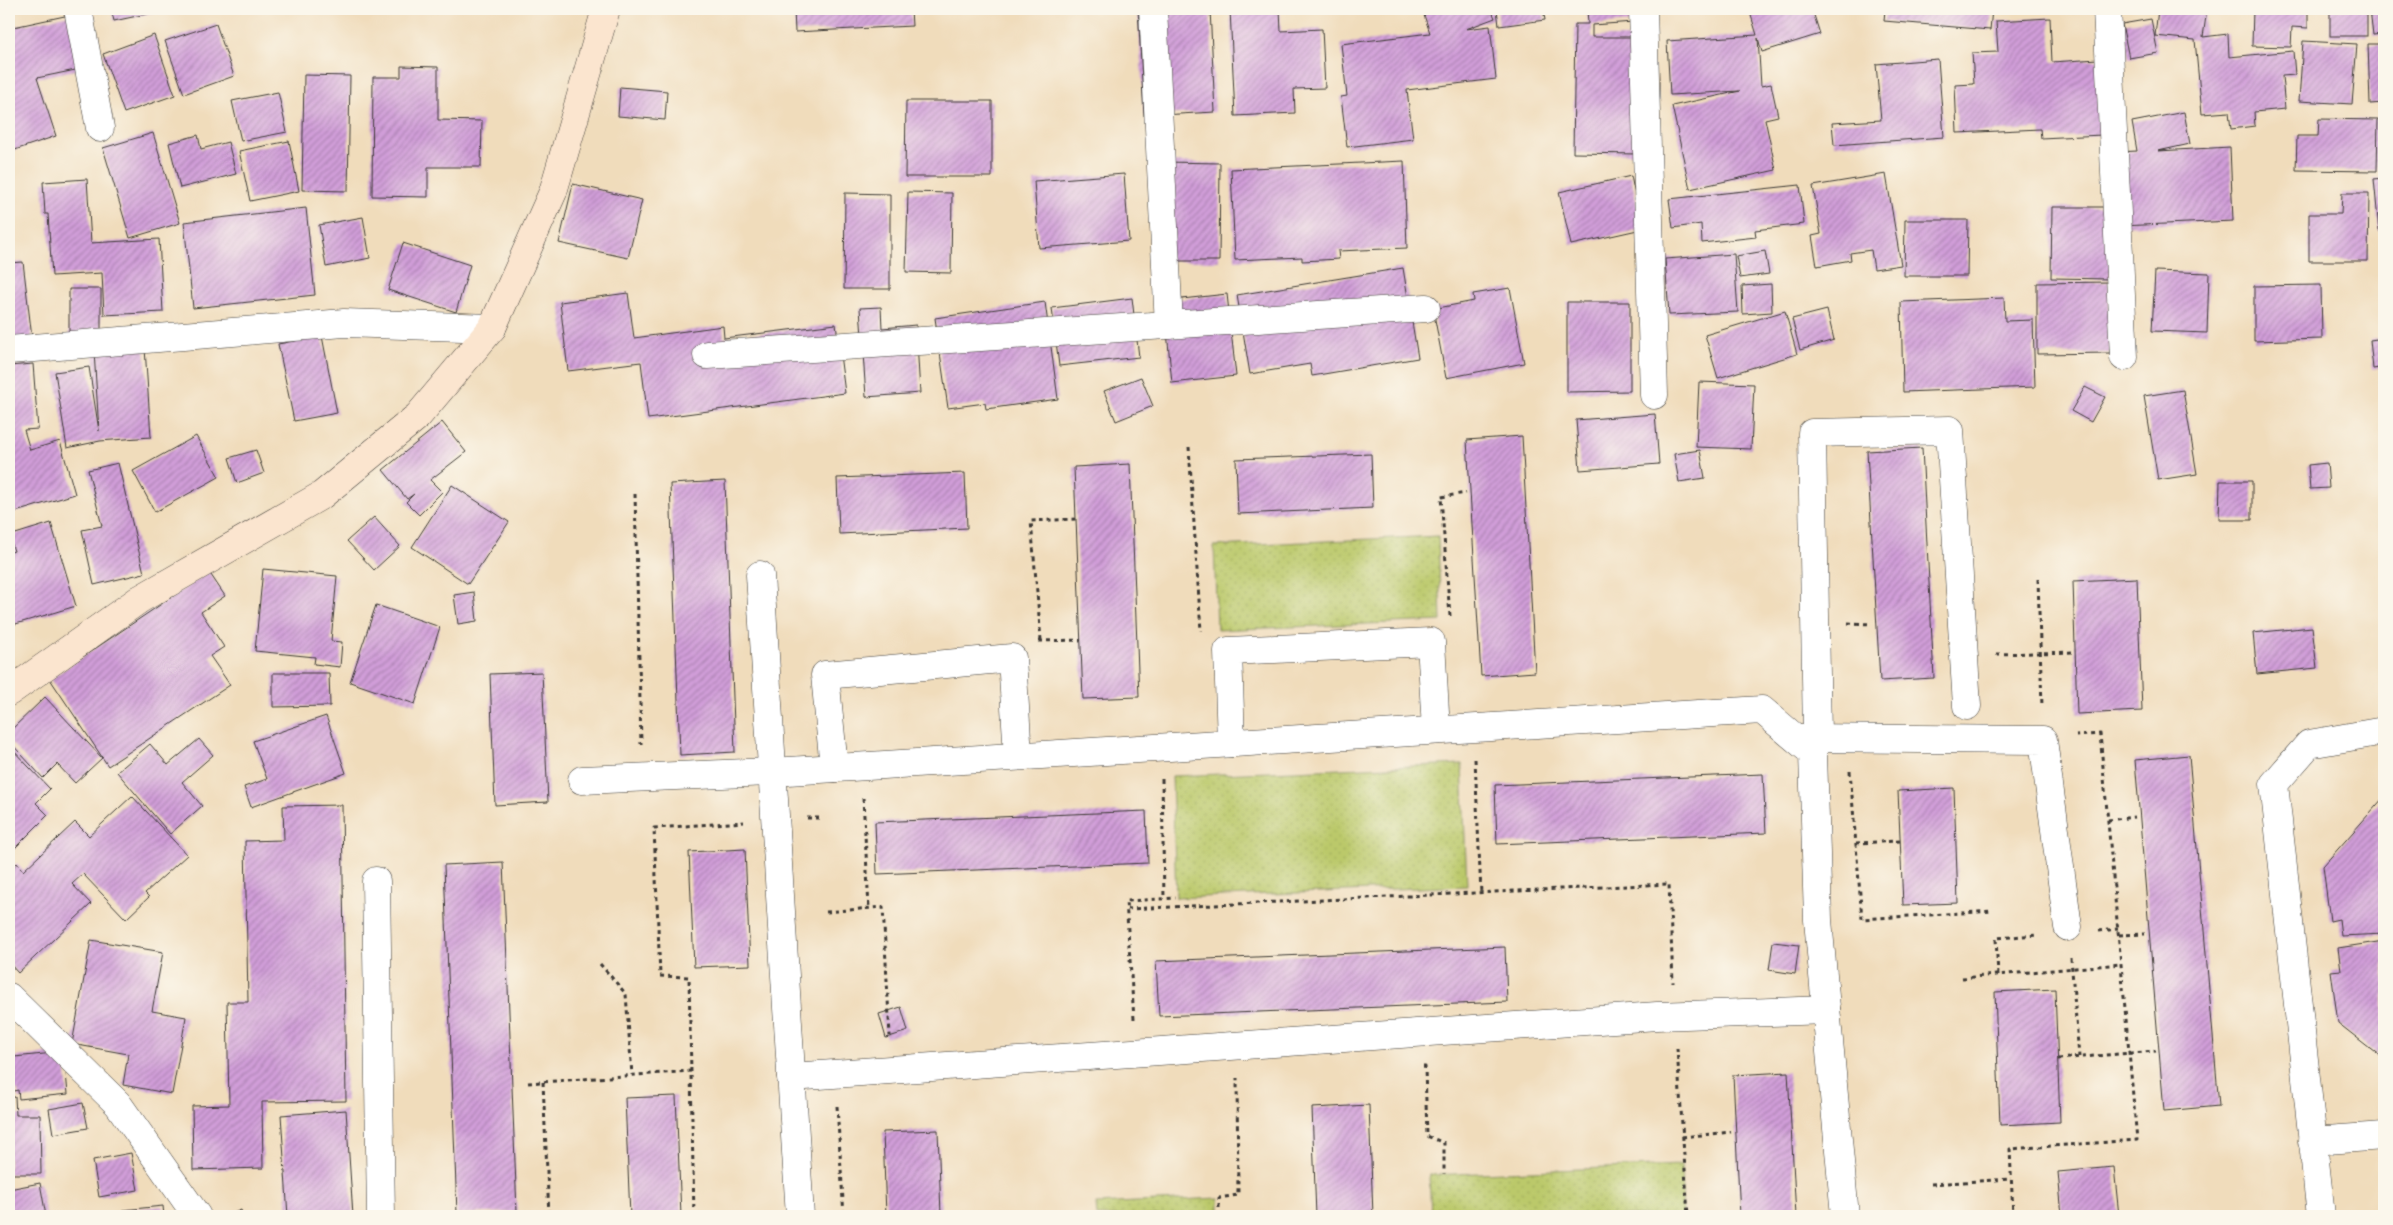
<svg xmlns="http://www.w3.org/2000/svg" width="2393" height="1225" font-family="Mynerve,sans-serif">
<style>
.green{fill:url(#green-dots);stroke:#6c7244}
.building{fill:url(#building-hatch)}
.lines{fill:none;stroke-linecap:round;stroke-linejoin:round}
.street-casing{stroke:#3c3934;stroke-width:29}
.secondary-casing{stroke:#3c3934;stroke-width:29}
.path{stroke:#3c3934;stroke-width:3;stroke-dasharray:4 4;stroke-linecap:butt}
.street{stroke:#fff;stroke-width:28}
.secondary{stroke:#fbe5cf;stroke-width:28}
</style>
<defs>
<pattern id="green-dots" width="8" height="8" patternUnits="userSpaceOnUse" patternTransform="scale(1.25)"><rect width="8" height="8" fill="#bbc96b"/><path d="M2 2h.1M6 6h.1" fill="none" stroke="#a0ac5c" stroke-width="1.8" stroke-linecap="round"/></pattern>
<pattern id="building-hatch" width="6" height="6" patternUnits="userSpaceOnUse" patternTransform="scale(1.25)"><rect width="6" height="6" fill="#d19ed9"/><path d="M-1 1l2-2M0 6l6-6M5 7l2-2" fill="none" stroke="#a980af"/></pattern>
</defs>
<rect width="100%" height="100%" fill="#fbf7ec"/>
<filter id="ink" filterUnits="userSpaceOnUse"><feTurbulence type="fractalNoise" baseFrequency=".02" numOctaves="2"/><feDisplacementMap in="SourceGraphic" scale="10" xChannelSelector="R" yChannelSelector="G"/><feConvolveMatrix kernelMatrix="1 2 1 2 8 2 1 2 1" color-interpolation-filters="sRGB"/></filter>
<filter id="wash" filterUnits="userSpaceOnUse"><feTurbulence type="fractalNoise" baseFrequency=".0096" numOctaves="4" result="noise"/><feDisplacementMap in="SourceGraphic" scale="20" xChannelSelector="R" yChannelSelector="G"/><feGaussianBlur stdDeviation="1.12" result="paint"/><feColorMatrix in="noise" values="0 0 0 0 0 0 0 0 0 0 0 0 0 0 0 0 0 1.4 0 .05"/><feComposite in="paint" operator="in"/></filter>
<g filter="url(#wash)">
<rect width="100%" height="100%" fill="#f0dcbb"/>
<g class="green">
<polygon points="1438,536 1441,621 1217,630 1214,546"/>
<polygon points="1462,764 1467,886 1176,898 1172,776"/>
<polygon points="1681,1165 1683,1216 1431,1216 1429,1175"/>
<polygon points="1219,1198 1219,1216 1097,1216 1096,1204"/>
</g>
<g id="blocks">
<g class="building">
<polygon points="111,9 165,9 165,10 114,21"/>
<polygon points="794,9 911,9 912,26 795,32"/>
<polygon points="1138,9 1210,9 1215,112 1144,116"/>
<polygon points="1230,9 1280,9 1281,31 1322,29 1325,88 1294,89 1295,113 1235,116"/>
<polygon points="1422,9 1491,9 1495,18 1466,29 1490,26 1496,79 1407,90 1413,139 1347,147 1341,97 1347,96 1341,44 1430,33"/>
<polygon points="1497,9 1543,9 1545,20 1499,26"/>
<polygon points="1587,9 1633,9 1634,22 1592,25 1592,37 1637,37 1638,154 1573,153 1575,24 1588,24"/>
<polygon points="1749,9 1812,9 1820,34 1762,52 1758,38 1761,86 1771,84 1778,116 1765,119 1776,170 1690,189 1672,106 1740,91 1670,95 1667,41 1757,35"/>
<polygon points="1885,9 1992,9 1990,30 1884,21"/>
<polygon points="2158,9 2207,9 2203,37 2228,34 2229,57 2293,51 2295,75 2282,76 2285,109 2254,112 2255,126 2231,129 2229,112 2202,114 2195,40 2155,36"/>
<polygon points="2253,9 2308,9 2308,28 2292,27 2291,47 2252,46"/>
<rect x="2330" y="9" width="37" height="27"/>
<polygon points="2370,9 2384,9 2384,34 2373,35"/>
<polygon points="74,14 85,68 37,78 56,136 9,152 9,84 15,82 12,68 9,69 9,28"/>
<polygon points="2050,18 2052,62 2098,59 2102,135 2041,138 2040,129 1957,133 1955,85 1974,84 1972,53 1998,52 1996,21"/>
<polygon points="2151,19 2158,53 2129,58 2122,24"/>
<polygon points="216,24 234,76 184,94 165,41"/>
<polygon points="154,35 175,95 124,113 103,54"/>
<polygon points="2303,41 2357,44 2352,104 2299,101"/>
<polygon points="2368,44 2384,44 2384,103 2370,104"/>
<polygon points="1938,59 1944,137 1834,145 1832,123 1881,120 1876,64"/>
<polygon points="401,66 438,67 438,120 482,121 481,167 428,167 428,197 372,196 373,77 401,77"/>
<polygon points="304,75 350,76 348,191 302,190"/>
<polygon points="620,87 667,91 665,120 618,116"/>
<polygon points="278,92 287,132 241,141 232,101"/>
<polygon points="906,101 992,101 992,177 905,177"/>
<polygon points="2184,112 2190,144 2158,151 2230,147 2233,221 2120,226 2117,152 2137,151 2132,122"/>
<polygon points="2319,119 2378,120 2377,171 2296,170 2297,136 2318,136"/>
<polygon points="153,133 180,223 130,238 103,148"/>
<polygon points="198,135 201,149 228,142 236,174 180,188 169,143"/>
<polygon points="289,141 299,191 250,201 239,151"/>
<polygon points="1404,161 1407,248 1338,251 1339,259 1302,261 1302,257 1235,260 1231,169"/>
<polygon points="1164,162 1220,163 1219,261 1163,261"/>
<polygon points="1124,174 1129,241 1039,248 1034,181"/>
<polygon points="1886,174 1901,265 1874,269 1871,250 1850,253 1851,260 1817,266 1812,236 1821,234 1813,186"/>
<polygon points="1631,176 1642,229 1571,245 1559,192"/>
<polygon points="2384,178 2384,230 2379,231 2374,179"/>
<polygon points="87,179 91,243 159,239 163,312 104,315 102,273 52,276 48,214 45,214 43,182"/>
<polygon points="573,184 642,200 628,258 559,243"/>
<polygon points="1800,185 1804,224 1755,230 1756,237 1702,243 1701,224 1673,228 1669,199"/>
<polygon points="908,192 952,193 951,273 906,272"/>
<polygon points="845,193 890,194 890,289 844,289"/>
<polygon points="2342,193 2369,193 2368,261 2309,261 2309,214 2341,214"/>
<polygon points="2052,207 2111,207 2110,279 2051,278"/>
<polygon points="306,208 315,295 193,308 184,222"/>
<polygon points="363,217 370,258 326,267 319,225"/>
<polygon points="1905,220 1968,220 1967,276 1904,276"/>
<polygon points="403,243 470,265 456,312 388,290"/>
<polygon points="1765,251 1769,274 1740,278 1736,256"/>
<polygon points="1734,254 1738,312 1669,315 1665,259"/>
<polygon points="23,262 32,338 9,341 9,263"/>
<polygon points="1403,268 1418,358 1312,376 1310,364 1250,374 1237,295"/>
<polygon points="2155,271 2209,273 2207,333 2152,331"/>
<polygon points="2109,282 2110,353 2037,354 2037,283"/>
<polygon points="1771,284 1772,312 1743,314 1742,286"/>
<polygon points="2321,285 2322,339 2254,341 2254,286"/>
<polygon points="1510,288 1524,363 1446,378 1433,309 1474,301 1473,294"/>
<polygon points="69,289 101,289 101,341 69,340"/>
<polygon points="628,293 634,338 723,326 724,338 836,324 845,393 648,419 641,362 568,371 560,302"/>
<polygon points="1227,294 1236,376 1172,383 1164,301"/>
<polygon points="1132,298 1139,357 1059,366 1052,308"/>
<polygon points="2004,298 2005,321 2033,320 2035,387 1903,392 1901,302"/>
<polygon points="1045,302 1058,399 986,409 985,403 948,408 935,318"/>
<polygon points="1567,302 1630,302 1630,391 1567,392"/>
<polygon points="881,307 882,328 916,325 920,393 866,397 860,308"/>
<polygon points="1827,310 1834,340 1800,350 1792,319"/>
<polygon points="1785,311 1797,354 1718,378 1705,335"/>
<polygon points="322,336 337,413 294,421 278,344"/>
<polygon points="2384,338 2384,367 2373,369 2370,340"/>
<polygon points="145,348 151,437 100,441 67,448 55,372 89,367 99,431 94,351"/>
<polygon points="33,364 38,429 24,430 30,450 60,441 75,494 9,514 9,366"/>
<polygon points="1141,377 1153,406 1116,421 1104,391"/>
<polygon points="1699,382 1754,384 1751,449 1696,447"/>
<polygon points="2085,387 2105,397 2091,422 2071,411"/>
<polygon points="2183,390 2197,474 2158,480 2144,396"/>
<polygon points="1655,414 1659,464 1580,470 1576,420"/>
<polygon points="442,422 466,452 430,480 442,492 419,515 406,502 414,494 407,499 383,470"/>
<polygon points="196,436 219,477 155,512 133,471"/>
<polygon points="1522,436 1535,672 1481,676 1467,440"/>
<polygon points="1922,448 1934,678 1880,681 1867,451"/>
<polygon points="256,450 264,473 237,483 229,458"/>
<polygon points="1700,450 1705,478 1679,482 1674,454"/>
<polygon points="1371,454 1373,508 1238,514 1236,459"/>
<polygon points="118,463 144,573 94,585 82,530 102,526 88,470"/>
<polygon points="2327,463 2329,488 2310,489 2308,465"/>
<polygon points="1130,464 1139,697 1083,699 1074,467"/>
<polygon points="965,473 967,528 839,534 837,478"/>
<polygon points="725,481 735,752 680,755 670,484"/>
<polygon points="2220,481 2252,481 2252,520 2219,520"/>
<polygon points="452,485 509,522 468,584 412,547"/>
<polygon points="374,517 400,546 374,570 347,541"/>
<polygon points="51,523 76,606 9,626 9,553 14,551 9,536"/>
<polygon points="263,569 337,576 331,641 342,642 340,667 314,664 315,657 255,651"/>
<polygon points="209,572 225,596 201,612 224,647 210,656 230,685 108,766 50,679"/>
<polygon points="2137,578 2142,711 2077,714 2073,581"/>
<polygon points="474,592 477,621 458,624 454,595"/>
<polygon points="376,605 440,627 415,704 350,682"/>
<polygon points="2312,627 2317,668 2257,674 2253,633"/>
<polygon points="542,672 548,802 495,805 490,674"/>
<polygon points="273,673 329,673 330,706 273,707"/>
<polygon points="45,697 102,758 75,783 57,764 43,778 9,741 9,732"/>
<polygon points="326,716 346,773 251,807 244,787 267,779 253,741"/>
<polygon points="199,739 213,755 182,782 202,806 170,834 117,772 150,744 168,765"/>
<polygon points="9,746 50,789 36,803 48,815 14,849 9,843"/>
<polygon points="2189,755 2219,1106 2164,1111 2135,760"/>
<polygon points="1763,774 1766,833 1497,844 1495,785"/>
<polygon points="1954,788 1958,903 1903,905 1898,791"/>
<polygon points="132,796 187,855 145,893 149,897 126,919 83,874 72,884 91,904 18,973 9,963 9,871 17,863 23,871 75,822 89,836"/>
<polygon points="2384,797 2384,934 2341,936 2339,919 2330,921 2323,866"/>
<polygon points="342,805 346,1101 262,1102 263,1168 193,1170 192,1106 229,1105 227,1002 248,1002 245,841 284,840 283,806"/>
<polygon points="1146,811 1148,863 877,874 875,822"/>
<polygon points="745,849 750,965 694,967 689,852"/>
<polygon points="503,862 517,1212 457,1214 444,865"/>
<polygon points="91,940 163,952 152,1011 186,1017 172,1094 123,1085 128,1054 72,1044"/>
<polygon points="2384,941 2384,1059 2338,1023 2331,971 2341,970 2338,948"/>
<polygon points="1773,942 1799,945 1795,974 1769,970"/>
<polygon points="1505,947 1507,1002 1159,1016 1156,961"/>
<polygon points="2055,989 2060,1122 2000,1125 1995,992"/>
<polygon points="901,1007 908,1031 886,1038 879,1014"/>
<polygon points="9,1029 14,1057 64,1052 68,1094 19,1099 18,1090 9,1092"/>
<polygon points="1788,1072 1796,1216 1740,1216 1733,1075"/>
<polygon points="676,1096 681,1216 630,1216 625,1098"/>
<polygon points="9,1097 15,1097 16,1115 40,1115 41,1174 9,1174"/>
<polygon points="83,1103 88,1128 53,1134 49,1109"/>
<polygon points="1369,1105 1373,1216 1316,1216 1312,1108"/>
<polygon points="346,1110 353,1216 288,1216 281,1115"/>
<polygon points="938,1130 941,1216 886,1216 883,1132"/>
<polygon points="131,1153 138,1190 99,1197 93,1160"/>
<polygon points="2114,1167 2119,1216 2062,1216 2058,1172"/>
<polygon points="40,1183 46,1216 9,1216 9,1189"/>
<polygon points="163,1206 164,1216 124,1216 123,1210"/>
<polygon points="241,1210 243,1216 232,1216 231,1214"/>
</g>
</g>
</g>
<g filter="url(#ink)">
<use href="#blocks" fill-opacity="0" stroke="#3c3934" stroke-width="1"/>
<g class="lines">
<defs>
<g id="street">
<polyline points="78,9 100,128"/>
<polyline points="1153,9 1169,325"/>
<polyline points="1643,9 1654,395"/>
<polyline points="2107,9 2124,357"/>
<polyline points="9,350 344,323 492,328"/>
<polyline points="707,355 1426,308"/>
<polyline points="760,575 800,1216"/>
<polyline points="1817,737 1812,433 1950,430 1967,706"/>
<polyline points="1798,738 2043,740 2068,927"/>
<polyline points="1231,743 1228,651 1431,642 1436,730"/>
<polyline points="834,768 825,675 1012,658 1018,756"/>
<polyline points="582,780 772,772 1762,710 1813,753 1818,920 1845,1216"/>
<polyline points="376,881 381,1216"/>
<polyline points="9,997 118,1104 197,1216"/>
<polyline points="791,1077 1657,1016 1826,1010"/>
<polyline points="2312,1141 2384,1136"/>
<polyline points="2321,1216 2274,784 2309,744 2384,731"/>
</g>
<polyline id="secondary" points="9,692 140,599 322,495 418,416 492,328 553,192 606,9"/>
</defs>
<use href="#street" class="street-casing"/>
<use href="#secondary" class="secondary-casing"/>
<g class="path">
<polyline points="1189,447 1201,631"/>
<polyline points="635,494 641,744"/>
<polyline points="2038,579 2042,707"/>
<polyline points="1450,616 1441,497 1466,493"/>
<polyline points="1848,623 1871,624"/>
<polyline points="1041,640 1031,521 1076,519"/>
<polyline points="1039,641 1081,640"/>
<polyline points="1996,654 2075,652"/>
<polyline points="1475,759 1481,894"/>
<polyline points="1850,771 1862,919 1993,911"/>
<polyline points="1162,779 1164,899"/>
<polyline points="863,798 869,908"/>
<polyline points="807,818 820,818"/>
<polyline points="2108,820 2134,817"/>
<polyline points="1856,843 1900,841"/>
<polyline points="1127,909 1669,884 1673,983"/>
<polyline points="826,912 883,907 890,1036"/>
<polyline points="2099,931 2118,929"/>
<polyline points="2119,935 2145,934"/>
<polyline points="2071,958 2079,1057"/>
<polyline points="600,964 626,994 632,1075"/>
<polyline points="1998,975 1996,938 2038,935"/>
<polyline points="1962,978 2121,964"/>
<polyline points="1134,1019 1126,901 1176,898"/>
<polyline points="1677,1048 1688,1216"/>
<polyline points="2058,1059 2156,1051"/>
<polyline points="1423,1067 1425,1067 1427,1136 1444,1143 1444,1174"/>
<polyline points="543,1082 549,1216"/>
<polyline points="528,1083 691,1071"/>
<polyline points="837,1106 844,1216"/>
<polyline points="1682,1137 1731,1132"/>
<polyline points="1931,1184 2011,1179"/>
<polyline points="694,1216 689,977 660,976 654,828 744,822"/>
<polyline points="1219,1216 1219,1198 1238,1195 1237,1078"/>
<polyline points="2013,1216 2010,1149 2137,1140 2100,734 2076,736"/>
</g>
<use href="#street" class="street"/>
<use href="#secondary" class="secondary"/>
</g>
</g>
<rect width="2393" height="1225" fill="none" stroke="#fbf7ec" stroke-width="30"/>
</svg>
